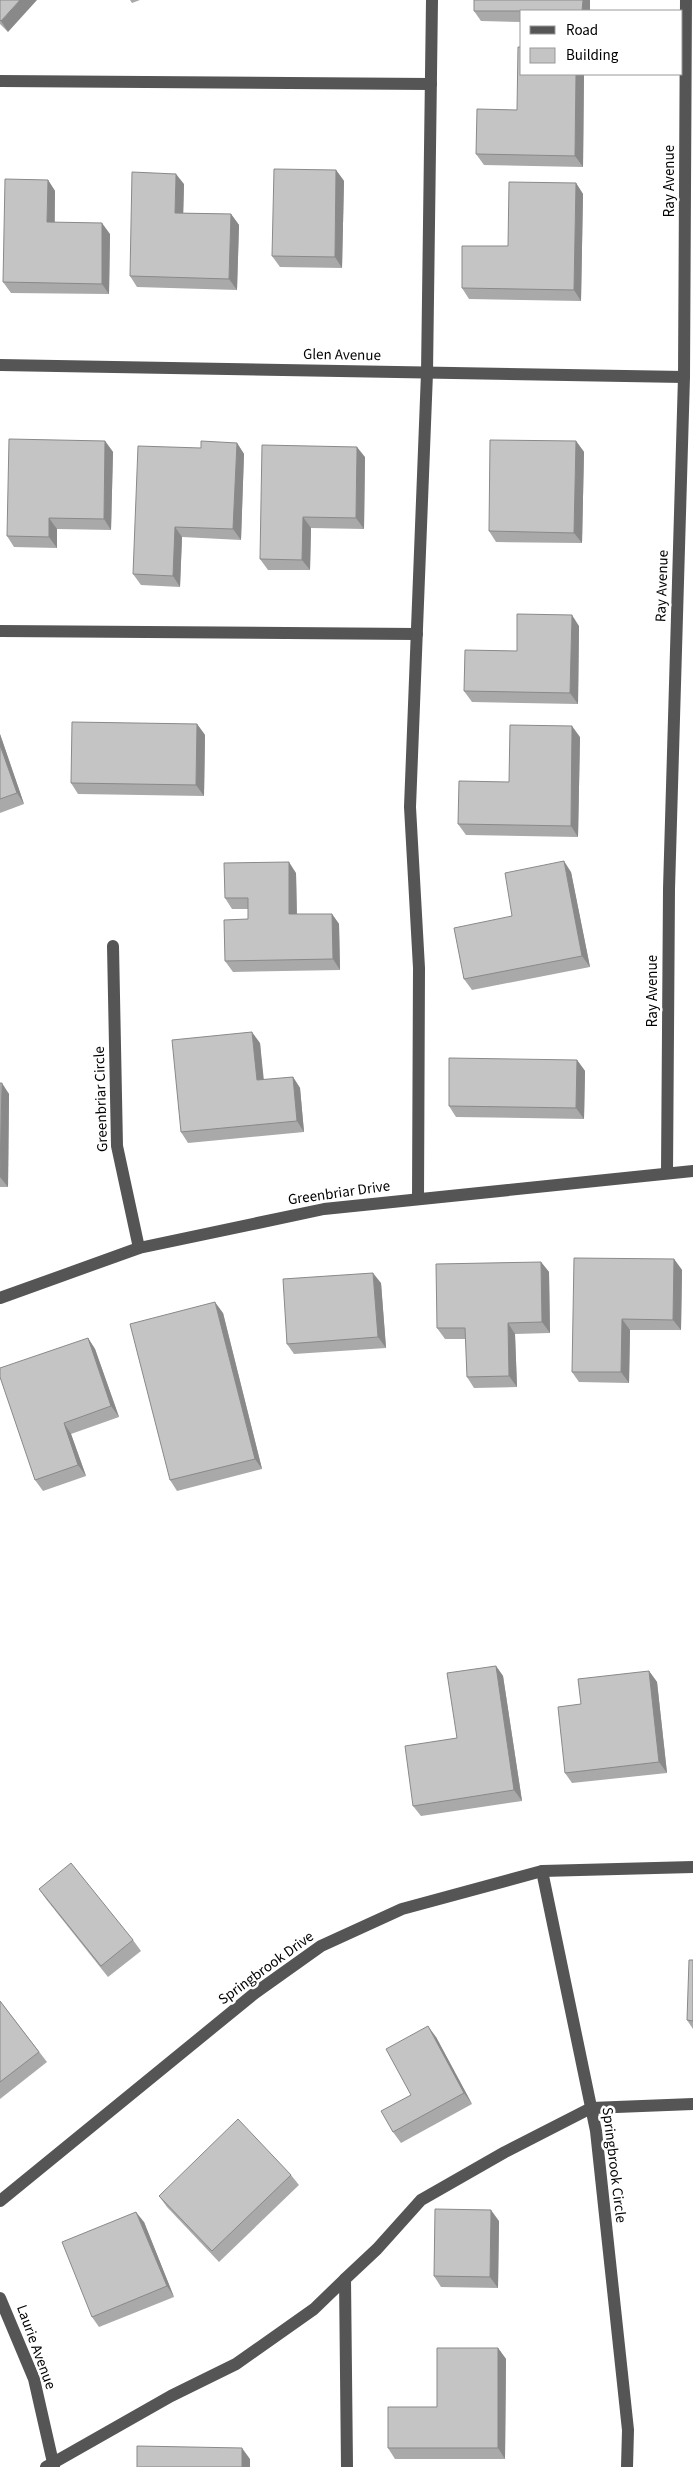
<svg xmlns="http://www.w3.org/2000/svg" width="693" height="2467" font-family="'Source Sans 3',sans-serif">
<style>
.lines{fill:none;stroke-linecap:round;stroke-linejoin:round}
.minor{stroke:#555;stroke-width:12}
.wall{fill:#a9a9a9}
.shaded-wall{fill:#898989}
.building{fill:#c4c4c4;stroke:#898989}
.labels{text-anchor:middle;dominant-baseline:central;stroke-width:5;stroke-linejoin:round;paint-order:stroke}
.street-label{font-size:15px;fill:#000;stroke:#fff}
</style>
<rect width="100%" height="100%" fill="#fff"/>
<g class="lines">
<g class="minor">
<polyline points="0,81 431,84"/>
<polyline points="0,365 684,377"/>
<polyline points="0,631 417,634"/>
<polyline points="113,946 117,1146 139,1248"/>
<polyline points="667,1173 669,889 684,377 686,0"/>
<polyline points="418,1199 419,968 410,807 427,373 432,0"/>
<polyline points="0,1298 139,1248 324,1209 693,1171"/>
<polyline points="542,1871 596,2131 628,2430 627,2467"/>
<polyline points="0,2201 255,1993 321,1946 402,1909 542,1871 693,1867"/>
<polyline points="0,2298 34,2379 54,2467"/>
<polyline points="46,2467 171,2396 236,2364 314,2309 345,2279"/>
<polyline points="347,2467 345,2279 377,2249 421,2200 505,2152 591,2108 693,2104"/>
</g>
</g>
<g class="wall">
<polygon points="0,0 8,32 0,24"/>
<polygon points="130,0 140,0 132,3"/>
<polygon points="590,0 590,11 522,11 522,22 481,21 474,11"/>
<polygon points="522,74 584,74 583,167 484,165 476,154 517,110"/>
<polygon points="336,170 344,181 342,268 280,267 272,256"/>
<polygon points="48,180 55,191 55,223 110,234 109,294 11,293 3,282"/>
<polygon points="576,183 583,194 581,301 469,299 462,288 508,246"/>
<polygon points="184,184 183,213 231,214 239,225 237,290 137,287 130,276"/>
<polygon points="105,441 113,452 111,530 57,529 57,548 14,547 7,536"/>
<polygon points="576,441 584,452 582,543 496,542 489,531"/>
<polygon points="237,443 244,454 241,540 182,537 180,587 141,585 133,574 201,448"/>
<polygon points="365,457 364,529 311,528 310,570 268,570 260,559"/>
<polygon points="579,626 578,704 472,702 464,691 517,651"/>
<polygon points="197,724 205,735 204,796 78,794 71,783"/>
<polygon points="0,734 24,804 0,813"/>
<polygon points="580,737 578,837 466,835 458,824 509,782"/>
<polygon points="571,872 590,967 472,990 464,979 512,916"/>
<polygon points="296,873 297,914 332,914 339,924 340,970 233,972 225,961 248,919 248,909 232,909 225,898"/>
<polygon points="260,1043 263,1080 293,1077 300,1088 304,1132 188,1143 181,1132"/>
<polygon points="577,1060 585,1071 584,1119 456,1117 449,1106"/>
<polygon points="0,1083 9,1094 8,1187 0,1187"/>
<polygon points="674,1259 682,1270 681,1330 630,1330 629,1383 579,1382 572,1372"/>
<polygon points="541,1262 549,1272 550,1333 515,1334 517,1387 474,1388 467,1377 466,1339 445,1339 437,1328"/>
<polygon points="381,1283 386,1348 294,1354 287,1344"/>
<polygon points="223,1313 262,1469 177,1491 170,1480"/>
<polygon points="88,1338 95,1349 119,1417 71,1434 86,1476 43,1491 35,1480"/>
<polygon points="496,1666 503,1676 522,1801 421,1816 413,1806 457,1738"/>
<polygon points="649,1671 657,1682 667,1773 572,1783 565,1773 581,1704"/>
<polygon points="39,1889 133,1940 141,1951 108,1977 46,1899"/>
<polygon points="693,1960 693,2029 687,2020"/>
<polygon points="0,2001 47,2062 0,2099"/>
<polygon points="436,2037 472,2104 401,2143 393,2132 411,2095"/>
<polygon points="291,2175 299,2185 219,2262 167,2207 159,2196"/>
<polygon points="499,2221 498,2288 441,2287 434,2276"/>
<polygon points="144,2222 174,2297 99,2327 92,2317"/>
<polygon points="498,2348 506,2359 505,2459 395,2459 388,2448 437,2407"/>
</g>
<g class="shaded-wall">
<polygon points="20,0 37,0 8,32 1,21"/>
<polygon points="583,0 590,0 590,11 582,11"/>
<polygon points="576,74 584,74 583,167 575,156"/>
<polygon points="336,170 344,181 342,268 335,257"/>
<polygon points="176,174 184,184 183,224 175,213"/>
<polygon points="48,180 55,191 54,233 47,222"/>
<polygon points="576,183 583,194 581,301 574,290"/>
<polygon points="231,214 239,225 237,290 229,279"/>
<polygon points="102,223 110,234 109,294 102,284"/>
<polygon points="105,441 113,452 111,530 104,519"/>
<polygon points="576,441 584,452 582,543 574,533"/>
<polygon points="237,443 244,454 241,540 233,529"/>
<polygon points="357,447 365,457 364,529 356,518"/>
<polygon points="303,517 311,528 310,570 302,560"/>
<polygon points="49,518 57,529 57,548 49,537"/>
<polygon points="175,527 182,537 180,587 173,576"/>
<polygon points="572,615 579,626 578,704 570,693"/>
<polygon points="197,724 205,735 204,796 196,785"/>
<polygon points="572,726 580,737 578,837 571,826"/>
<polygon points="0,734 24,804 17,793 0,745"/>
<polygon points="564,861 571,872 590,967 582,956"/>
<polygon points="289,862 296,873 297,925 289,914"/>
<polygon points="332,914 339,924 340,970 333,959"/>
<polygon points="252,1032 260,1043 265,1091 257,1080"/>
<polygon points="577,1060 585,1071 584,1119 576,1108"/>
<polygon points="293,1077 300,1088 304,1132 297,1121"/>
<polygon points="2,1083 9,1094 8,1187 0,1177"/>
<polygon points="674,1259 682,1270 681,1330 673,1320"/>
<polygon points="541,1262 549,1272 550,1333 542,1322"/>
<polygon points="373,1273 381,1283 386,1348 378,1337"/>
<polygon points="215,1302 223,1313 262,1469 255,1459"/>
<polygon points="622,1319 630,1330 629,1383 621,1372"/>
<polygon points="508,1323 515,1334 517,1387 509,1376"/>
<polygon points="88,1338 95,1349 119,1417 111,1406"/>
<polygon points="64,1423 71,1434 86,1476 78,1465"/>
<polygon points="496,1666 503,1676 522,1801 514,1790"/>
<polygon points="649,1671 657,1682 667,1773 659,1762"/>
<polygon points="428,2026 436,2037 472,2104 464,2093"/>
<polygon points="491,2210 499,2221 498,2288 490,2277"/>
<polygon points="136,2212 144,2222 174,2297 167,2286"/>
<polygon points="498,2348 506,2359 505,2459 498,2448"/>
<polygon points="242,2448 250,2459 250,2467 242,2467"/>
</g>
<g class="building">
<polygon points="0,0 20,0 1,21 0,20"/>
<polygon points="474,0 583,0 582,11 474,11"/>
<polygon points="518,47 522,47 522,74 576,74 575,156 476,154 477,109 517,110"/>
<polygon points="274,169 336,170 335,257 272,256"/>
<polygon points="132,172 176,174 175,213 231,214 229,279 130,276"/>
<polygon points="5,179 48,180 47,222 102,223 102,284 3,282"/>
<polygon points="509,182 576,183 574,290 462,288 462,246 508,246"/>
<polygon points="9,439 105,441 104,519 49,518 49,537 7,536"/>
<polygon points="490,440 576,441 574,533 489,531"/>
<polygon points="201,441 237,443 233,529 175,527 173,576 133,574 138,446 201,448"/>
<polygon points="262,445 357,447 356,518 303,517 302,560 260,559"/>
<polygon points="517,614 572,615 570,693 464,691 465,650 517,651"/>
<polygon points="72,722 197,724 196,785 71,783"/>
<polygon points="510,725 572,726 571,826 458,824 459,781 509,782"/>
<polygon points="0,745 17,793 0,799"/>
<polygon points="564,861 582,956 464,979 454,928 512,916 505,873"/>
<polygon points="289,862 289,914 332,914 333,959 225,961 224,920 248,919 248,898 225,898 224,863"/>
<polygon points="252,1032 257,1080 293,1077 297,1121 181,1132 172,1040"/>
<polygon points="449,1058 577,1060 576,1108 449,1106"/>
<polygon points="0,1083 2,1083 0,1173"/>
<polygon points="574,1258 674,1259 673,1320 622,1319 621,1372 572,1372"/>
<polygon points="541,1262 542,1322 508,1323 509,1376 467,1377 465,1328 437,1328 436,1264"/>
<polygon points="373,1273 378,1337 287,1344 283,1279"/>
<polygon points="215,1302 255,1459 170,1480 130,1324"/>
<polygon points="88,1338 111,1406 64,1423 78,1465 35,1480 0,1377 0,1368"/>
<polygon points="496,1666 514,1790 413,1806 405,1746 457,1738 447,1673"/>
<polygon points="649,1671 659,1762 565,1773 558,1707 581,1704 578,1679"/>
<polygon points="71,1863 133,1940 101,1966 39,1889"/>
<polygon points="689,1960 693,1960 693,2021 687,2020"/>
<polygon points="0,2001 39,2052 0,2082"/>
<polygon points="428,2026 464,2093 393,2132 381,2111 411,2095 386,2049"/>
<polygon points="238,2119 291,2175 212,2251 159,2196"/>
<polygon points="435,2209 491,2210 490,2277 434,2276"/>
<polygon points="136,2212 167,2286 92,2317 62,2242"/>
<polygon points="437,2348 498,2348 498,2448 388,2448 388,2407 437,2407"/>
<polygon points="137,2446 242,2448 242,2467 137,2467"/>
</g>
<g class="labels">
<g class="street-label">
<text transform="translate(669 181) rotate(-90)">Ray Avenue</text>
<text transform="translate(342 355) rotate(1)">Glen Avenue</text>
<text transform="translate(662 586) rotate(-88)">Ray Avenue</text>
<text transform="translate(652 991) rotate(-90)">Ray Avenue</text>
<text transform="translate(101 1099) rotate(-92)">Greenbriar Circle</text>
<text transform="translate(339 1193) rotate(-8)">Greenbriar Drive</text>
<text transform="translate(266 1968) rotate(-36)">Springbrook Drive</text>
<text transform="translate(614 2165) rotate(83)">Springbrook Circle</text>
<text transform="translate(36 2347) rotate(70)">Laurie Avenue</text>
</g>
</g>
<rect x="520" y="10" width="162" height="65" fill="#ffffff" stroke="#999999"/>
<rect x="530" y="26" width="25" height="8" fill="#555555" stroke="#999999"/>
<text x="566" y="35" font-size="15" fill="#000000">Road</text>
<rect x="530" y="48" width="25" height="15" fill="#c4c4c4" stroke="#999999"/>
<text x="566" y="60" font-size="15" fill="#000000">Building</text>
</svg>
